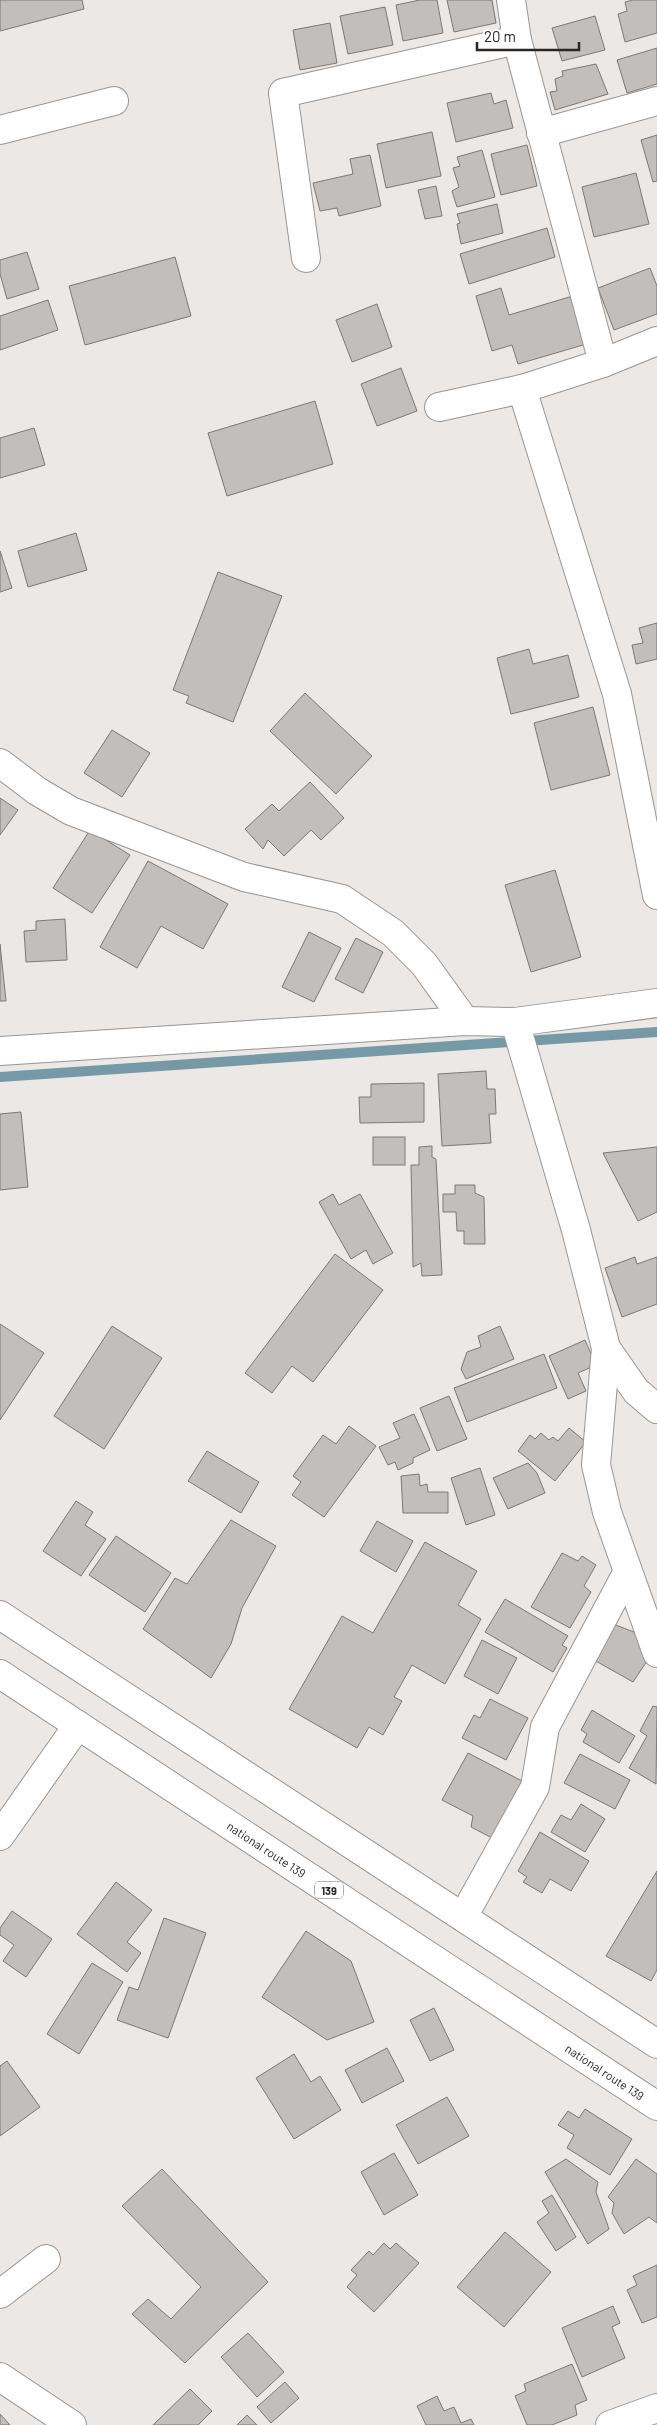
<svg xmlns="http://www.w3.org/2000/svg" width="657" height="2425" font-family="Barlow,sans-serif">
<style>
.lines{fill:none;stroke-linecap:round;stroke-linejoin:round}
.stream{stroke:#7699a8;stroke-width:10}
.building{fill:#c2bebc;stroke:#7c7876}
.minor-casing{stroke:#999593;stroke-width:30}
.tertiary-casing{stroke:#999593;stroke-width:30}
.trunk-casing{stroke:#999593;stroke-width:30}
.minor{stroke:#fff;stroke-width:28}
.tertiary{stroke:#fff;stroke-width:28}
.trunk{stroke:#fff;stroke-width:28}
.labels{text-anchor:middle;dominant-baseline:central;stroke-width:4;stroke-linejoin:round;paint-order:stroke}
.shield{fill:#fff;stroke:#686867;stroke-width:1}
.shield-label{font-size:11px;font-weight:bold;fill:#282726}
.street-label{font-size:12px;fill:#282726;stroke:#fff}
</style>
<rect width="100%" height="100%" fill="#ece8e5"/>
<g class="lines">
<polyline class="stream" points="0,1077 657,1032"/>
</g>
<g class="building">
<polygon points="0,0 82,0 84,9 0,31"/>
<polygon points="420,0 437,0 443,33 403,41 396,5"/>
<polygon points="447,0 492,0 496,23 454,32"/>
<polygon points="633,0 657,0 657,33 625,42 618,14 627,11 625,2"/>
<polygon points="385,7 393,45 348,54 340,16"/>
<polygon points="595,16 605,50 562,61 552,28"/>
<polygon points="330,23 337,63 300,70 293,30"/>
<polygon points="657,48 657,84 627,93 617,60"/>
<polygon points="596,64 608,94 555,110 550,92 557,91 555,79 563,76 562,71"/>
<polygon points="491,93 494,104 506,100 513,128 456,142 447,103"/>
<polygon points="432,132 441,176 386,188 377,144"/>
<polygon points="657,135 657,181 653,182 641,140"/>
<polygon points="527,145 537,186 501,195 491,154"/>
<polygon points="482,150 495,197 457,207 452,191 459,187 453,168 460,166 457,157"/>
<polygon points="370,155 381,206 339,216 337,208 320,211 313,183 353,174 350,159"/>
<polygon points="636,173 649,224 594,237 582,187"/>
<polygon points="436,186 442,216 425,219 418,190"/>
<polygon points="497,204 503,233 461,244 457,224 460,223 457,214"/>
<polygon points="547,228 555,257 469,284 460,254"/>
<polygon points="27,252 39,289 7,299 0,274 0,260"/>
<polygon points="175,257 191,316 85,345 69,286"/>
<polygon points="650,268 657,286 657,314 614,330 598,288"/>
<polygon points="501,288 509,315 576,295 590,343 518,364 512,345 492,351 476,296"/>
<polygon points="48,300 58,330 0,350 0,316"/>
<polygon points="377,304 392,347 352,362 336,320"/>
<polygon points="401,368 417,411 377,426 361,384"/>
<polygon points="315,401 333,464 227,496 208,433"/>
<polygon points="34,428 45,465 0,478 0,438"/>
<polygon points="76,533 87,570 28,587 18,551"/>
<polygon points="0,551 12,588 0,592"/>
<polygon points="218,572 282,596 233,722 186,703 189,696 173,690"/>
<polygon points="657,623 657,659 636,664 632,645 643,643 639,628"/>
<polygon points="529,649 533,664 568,655 579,697 511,714 497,658"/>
<polygon points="305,693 372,756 336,794 270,731"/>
<polygon points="593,707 610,775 551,790 534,723"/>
<polygon points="112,730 150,753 122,797 84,773"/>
<polygon points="310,782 344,818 321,840 311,830 284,856 268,840 263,849 245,829 272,804 279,811"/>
<polygon points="0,798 18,810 0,835"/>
<polygon points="90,830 130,855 92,913 53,888"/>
<polygon points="148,861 228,904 203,949 161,926 137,968 100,947"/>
<polygon points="555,870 581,957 531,972 505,885"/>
<polygon points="65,919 67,960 26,962 24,931 36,930 36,921"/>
<polygon points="309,932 341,948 314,1002 282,987"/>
<polygon points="356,938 383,952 363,993 335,979"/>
<polygon points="0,944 6,1001 0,1001"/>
<polygon points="486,1071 487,1089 495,1089 496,1114 489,1114 491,1143 442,1146 438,1074"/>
<polygon points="424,1083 424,1122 360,1123 359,1097 371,1097 371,1084"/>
<polygon points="21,1112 28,1187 0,1190 0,1114"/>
<rect x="373" y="1137" width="32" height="28"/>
<polygon points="432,1146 432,1157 436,1159 442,1275 422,1276 421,1263 413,1267 411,1165 419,1165 419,1147"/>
<polygon points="657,1147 657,1212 638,1221 603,1153"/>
<polygon points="455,1185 475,1185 475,1193 484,1197 485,1244 464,1244 464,1231 457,1231 456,1212 443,1212 443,1194 455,1194"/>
<polygon points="333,1194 339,1205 360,1194 393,1253 373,1264 366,1250 351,1259 319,1202"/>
<polygon points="335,1254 383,1290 313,1382 292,1366 272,1393 245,1373"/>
<polygon points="635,1257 637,1264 657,1257 657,1304 622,1317 605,1268"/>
<polygon points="0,1324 44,1353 0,1420"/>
<polygon points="112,1326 162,1358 104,1449 54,1416"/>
<polygon points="500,1326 514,1359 466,1379 461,1369 467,1352 481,1347 478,1336"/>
<polygon points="585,1340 596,1365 578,1373 586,1391 568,1399 549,1356"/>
<polygon points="544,1354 557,1388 467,1422 454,1388"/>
<polygon points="449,1396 467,1439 437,1451 420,1408"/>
<polygon points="414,1414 430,1450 413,1458 413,1463 398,1470 395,1462 388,1465 379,1447 400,1438 393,1423"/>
<polygon points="349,1426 376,1446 324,1517 292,1495 301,1482 293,1476 323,1435 336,1444"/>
<polygon points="569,1428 586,1442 555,1481 518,1451 530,1435 535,1439 541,1433 549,1440 553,1437 558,1441"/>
<polygon points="207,1451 259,1482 241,1513 188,1481"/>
<polygon points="528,1463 537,1473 545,1493 508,1509 493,1478"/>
<polygon points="480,1468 495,1515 466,1525 451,1478"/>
<polygon points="419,1474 420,1486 427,1484 428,1492 448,1492 448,1513 403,1513 401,1476"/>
<polygon points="76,1501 93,1512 85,1525 106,1539 81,1576 43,1551"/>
<polygon points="231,1520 276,1546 242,1608 231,1644 211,1678 143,1629 175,1578 187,1584"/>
<polygon points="377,1521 413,1541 396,1572 360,1551"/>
<polygon points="116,1536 171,1573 145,1612 89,1575"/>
<polygon points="425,1542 477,1571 458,1605 481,1619 445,1684 412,1665 394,1697 402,1701 383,1735 369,1727 357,1748 289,1709 342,1616 373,1633"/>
<polygon points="562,1553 578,1561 582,1556 596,1565 584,1586 591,1592 570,1628 531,1607"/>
<polygon points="505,1599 568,1636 562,1645 567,1648 553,1672 485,1632"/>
<polygon points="613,1624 634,1632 647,1661 633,1682 594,1660"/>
<polygon points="482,1640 517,1658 498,1694 464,1676"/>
<polygon points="490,1699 528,1718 506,1760 462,1738 474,1715 480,1718"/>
<polygon points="653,1706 657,1707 656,1784 629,1768 647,1736 640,1731"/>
<polygon points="592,1710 635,1736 619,1763 583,1742 587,1734 581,1730"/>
<polygon points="468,1753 524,1782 494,1839 471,1827 473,1816 442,1800"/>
<polygon points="580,1754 630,1780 615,1809 564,1783"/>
<polygon points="581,1804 605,1819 585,1852 551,1832 561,1815 571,1820"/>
<polygon points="540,1832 589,1861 571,1891 550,1879 542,1893 523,1882 527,1877 518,1871"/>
<polygon points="657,1871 657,1970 651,1981 606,1956"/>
<polygon points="116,1882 152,1910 127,1942 141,1953 127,1972 77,1934"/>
<polygon points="12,1911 52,1939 26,1977 3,1961 14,1945 0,1935 0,1928"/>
<polygon points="164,1918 206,1933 168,2038 117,2020 129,1987 138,1990"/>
<polygon points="306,1931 351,1961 374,2022 327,2040 262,1997"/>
<polygon points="92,1963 123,1982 79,2054 47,2034"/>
<polygon points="434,2008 454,2050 430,2061 410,2020"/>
<polygon points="387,2048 404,2081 362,2103 345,2070"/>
<polygon points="294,2054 311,2082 320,2076 341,2110 294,2139 256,2078"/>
<polygon points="7,2061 40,2107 0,2136 0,2066"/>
<polygon points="447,2097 469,2136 418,2164 396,2125"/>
<polygon points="585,2109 632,2139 610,2175 567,2148 574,2135 558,2125 568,2111 579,2118"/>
<polygon points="394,2153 418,2195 384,2215 361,2172"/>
<polygon points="566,2159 598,2182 596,2192 609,2229 588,2244 545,2172"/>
<polygon points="636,2159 657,2174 657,2223 649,2217 624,2234 612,2213 614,2203 608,2197"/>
<polygon points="162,2169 268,2282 185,2363 132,2314 148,2299 171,2319 201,2287 122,2206"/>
<polygon points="552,2195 576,2237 556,2251 537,2222 549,2213 542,2201"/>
<polygon points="505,2232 551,2272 504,2327 457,2287"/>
<polygon points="384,2243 390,2249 396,2243 419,2263 374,2312 347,2287 357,2275 351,2270 369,2251 373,2255"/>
<polygon points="657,2265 657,2317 642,2323 627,2290 637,2285 633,2276"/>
<polygon points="613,2306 620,2323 612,2327 625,2358 582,2377 562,2328"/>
<polygon points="248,2333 284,2372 257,2397 221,2357"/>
<polygon points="572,2364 587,2400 575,2405 577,2415 552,2425 527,2425 515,2396 526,2391 524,2384"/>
<polygon points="285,2382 299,2398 271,2423 257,2407"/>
<polygon points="190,2389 212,2411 198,2425 153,2425"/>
<polygon points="437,2396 444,2411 454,2407 461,2423 471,2419 474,2425 426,2425 417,2406"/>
<polygon points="0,2414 10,2425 0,2425"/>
<polygon points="247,2415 257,2425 237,2425"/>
</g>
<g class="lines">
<defs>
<g id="minor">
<polyline points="511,0 517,40 603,363"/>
<polyline points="0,130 114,101"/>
<polyline points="541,133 657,101"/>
<polyline points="306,258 283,93 517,40"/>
<polyline points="522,389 617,694 657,895"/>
<polyline points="439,407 522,389 603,363 657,341"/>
<polyline points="0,763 37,791 71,811 244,877 342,899 393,933 424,964 465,1021"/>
<polyline points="515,1022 576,1230 606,1348 596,1465 607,1512 657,1653"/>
<polyline points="606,1348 636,1391 657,1409"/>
<polyline points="0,1836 78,1725"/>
<polyline points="463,1917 535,1787 545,1727 627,1573"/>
<polyline points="0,2294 46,2259"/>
<polyline points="0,2377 72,2425"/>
<polyline points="610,2425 657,2408"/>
</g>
<polyline id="tertiary" points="0,1051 465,1021 515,1022 657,1003"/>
<g id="trunk">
<polyline points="0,1615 657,2044"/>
<path id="s1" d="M0,1674l657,432"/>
</g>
</defs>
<use href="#minor" class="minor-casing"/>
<use href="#tertiary" class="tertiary-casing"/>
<use href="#trunk" class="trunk-casing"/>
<use href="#minor" class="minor"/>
<use href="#tertiary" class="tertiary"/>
<use href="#trunk" class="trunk"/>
</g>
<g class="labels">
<rect class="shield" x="315" y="1881.5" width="28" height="17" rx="4"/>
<g class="shield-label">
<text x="329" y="1890">139</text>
</g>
<g class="street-label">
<text stroke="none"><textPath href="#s1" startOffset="319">national route 139</textPath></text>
<text stroke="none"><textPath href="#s1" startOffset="724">national route 139</textPath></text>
</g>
</g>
<path d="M477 42v8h102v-8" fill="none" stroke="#282726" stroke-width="2.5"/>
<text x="484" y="42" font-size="15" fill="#282726" stroke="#ffffff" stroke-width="4" paint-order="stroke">20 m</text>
</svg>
